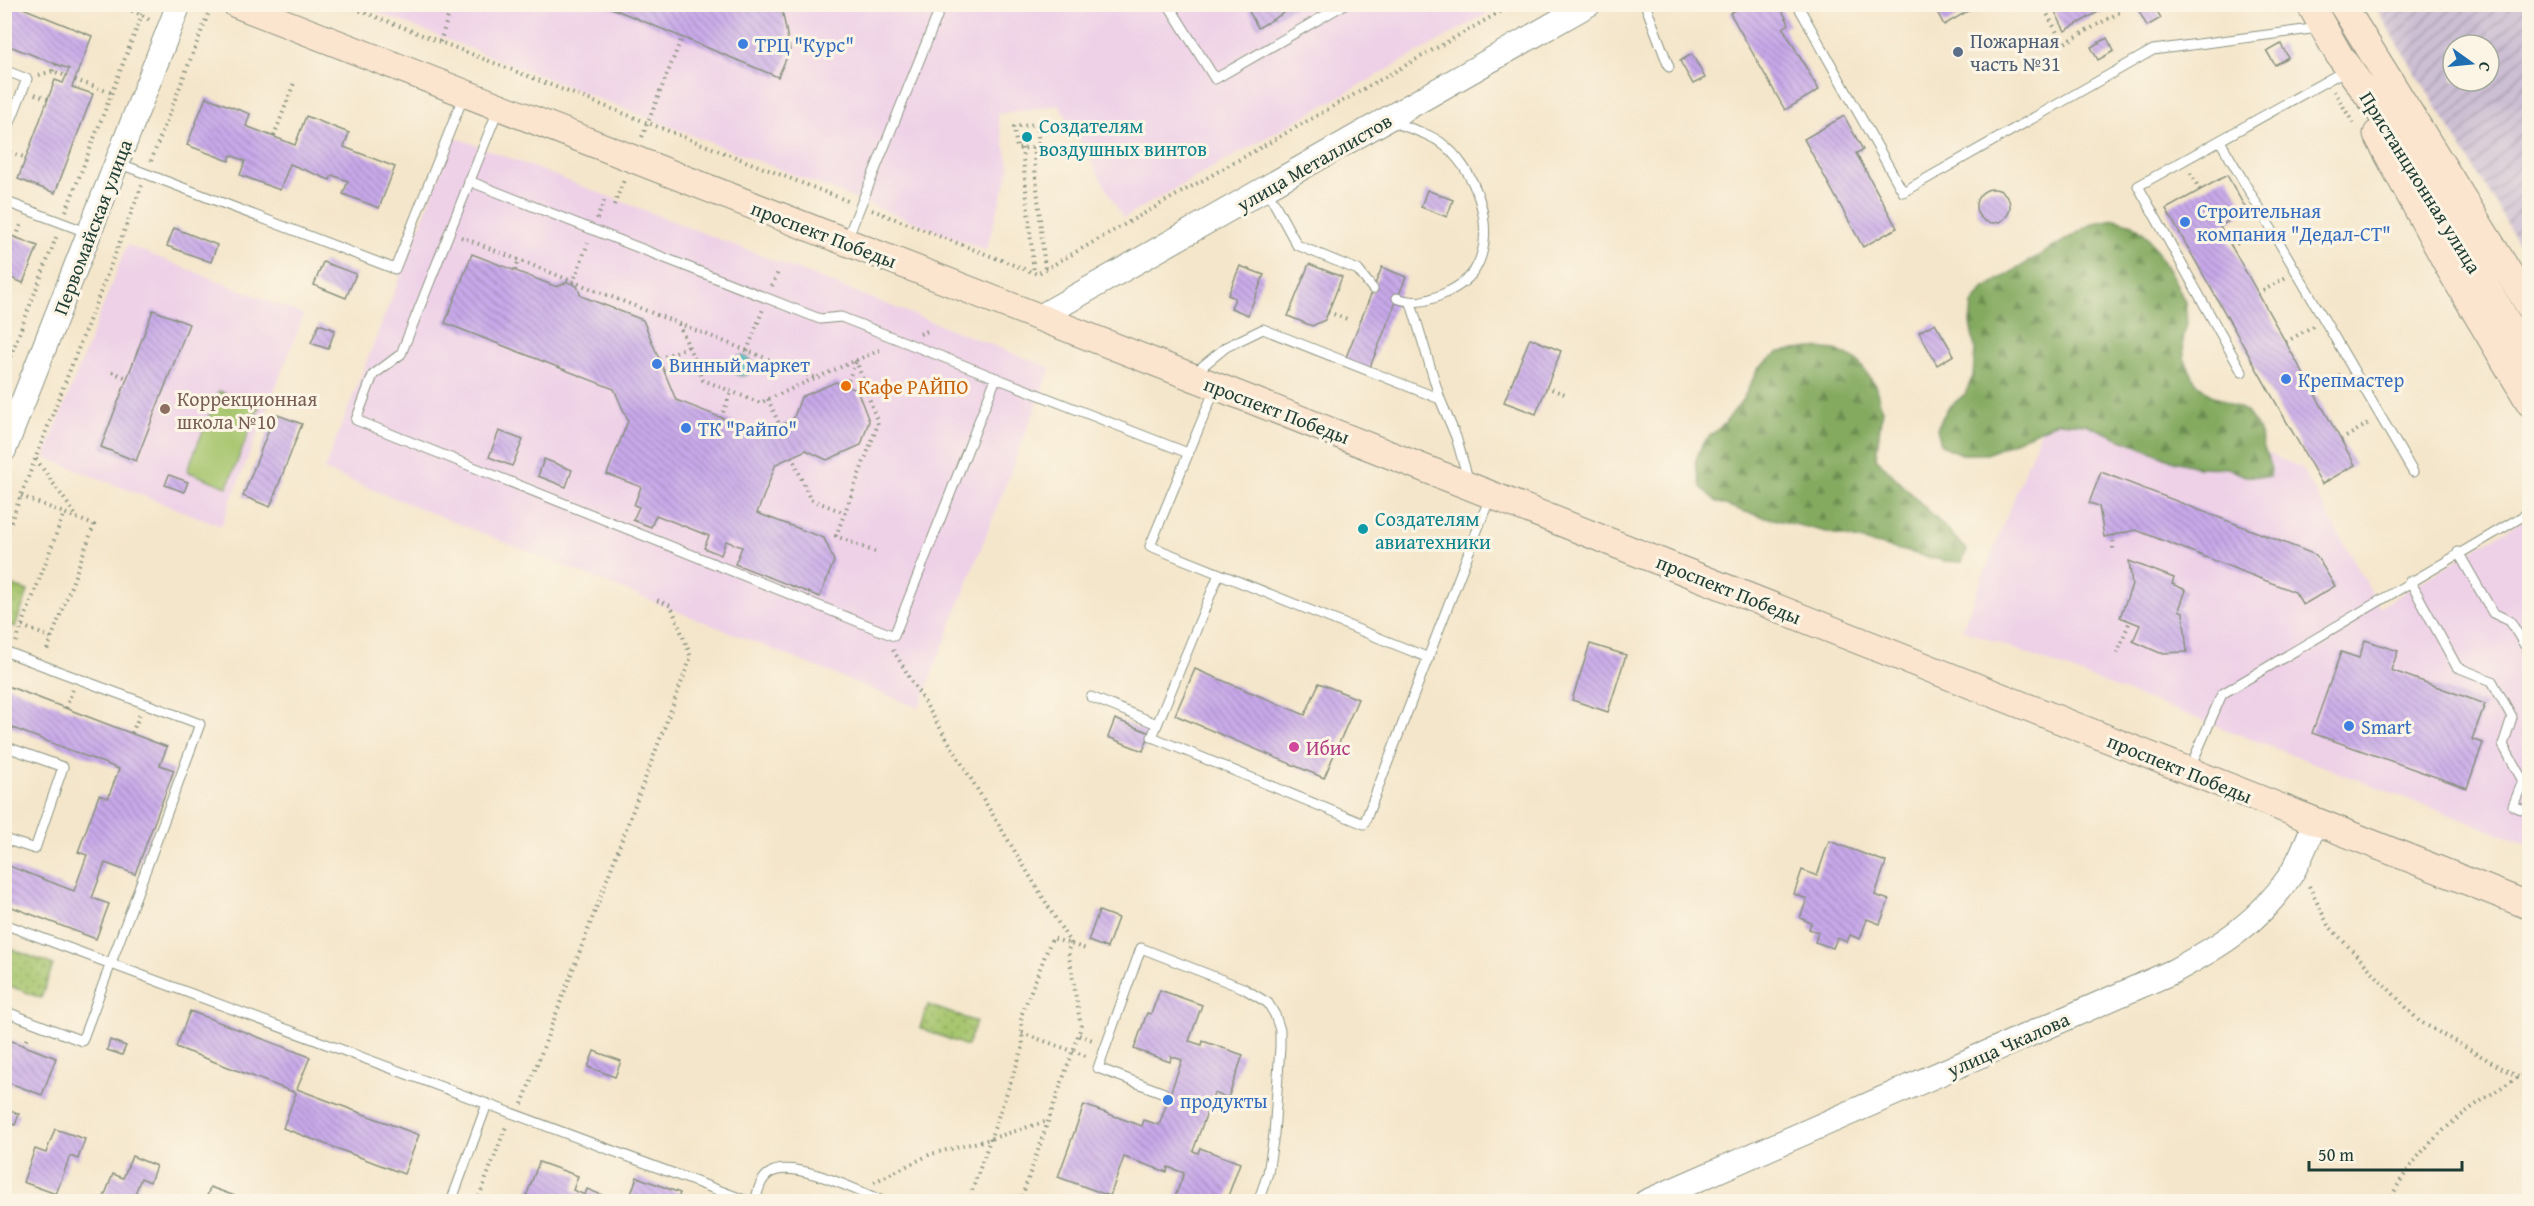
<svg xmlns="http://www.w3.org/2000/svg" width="2534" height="1206" font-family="'Gentium Book Plus',serif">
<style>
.built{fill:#eed0e7}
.industrial{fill:url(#industrial-furrows);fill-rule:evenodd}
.grass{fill:#a6c56d;stroke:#628150;stroke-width:1.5}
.forest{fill:url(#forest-firs);stroke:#52744a;stroke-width:1.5}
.park{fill:url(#park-dots);stroke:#628150;stroke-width:1.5}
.water{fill:url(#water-rules);stroke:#327a78;stroke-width:1.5}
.building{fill:url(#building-back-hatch)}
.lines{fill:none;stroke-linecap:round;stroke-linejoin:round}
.service-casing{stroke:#8a9280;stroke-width:11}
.tertiary-casing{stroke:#8a9280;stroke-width:26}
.secondary-casing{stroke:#8a9280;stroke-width:29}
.path{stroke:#8a9280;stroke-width:4;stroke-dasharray:1.5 4.5;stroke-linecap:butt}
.service{stroke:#fff;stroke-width:9}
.tertiary{stroke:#fff;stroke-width:24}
.secondary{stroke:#fce5cf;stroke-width:27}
.shop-dot{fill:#3f7fe0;stroke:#fcf5e5;stroke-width:2}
.service-dot{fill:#5c6f8a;stroke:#fcf5e5;stroke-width:2}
.culture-dot{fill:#0f9aa8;stroke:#fcf5e5;stroke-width:2}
.food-dot{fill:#e8710a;stroke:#fcf5e5;stroke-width:2}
.education-dot{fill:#8d6e63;stroke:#fcf5e5;stroke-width:2}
.hotel-dot{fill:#d1479c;stroke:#fcf5e5;stroke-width:2}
.labels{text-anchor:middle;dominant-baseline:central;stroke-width:6;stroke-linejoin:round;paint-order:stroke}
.service-label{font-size:20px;fill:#4e5e75;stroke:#fcf5e5;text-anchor:start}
.shop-label{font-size:20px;fill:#366cbe;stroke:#fcf5e5;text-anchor:start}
.culture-label{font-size:20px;fill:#0d838f;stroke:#fcf5e5;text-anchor:start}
.street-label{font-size:20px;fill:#1f3d34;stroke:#fcf5e5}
.food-label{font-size:20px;fill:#c56008;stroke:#fcf5e5;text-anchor:start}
.education-label{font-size:20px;fill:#785e54;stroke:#fcf5e5;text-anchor:start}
.hotel-label{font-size:20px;fill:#b23c85;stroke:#fcf5e5;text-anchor:start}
</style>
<defs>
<pattern id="industrial-furrows" width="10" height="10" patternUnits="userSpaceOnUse" patternTransform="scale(1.5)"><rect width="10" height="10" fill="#ccbed3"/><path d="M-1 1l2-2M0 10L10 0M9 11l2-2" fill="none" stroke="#a59cac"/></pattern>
<pattern id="forest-firs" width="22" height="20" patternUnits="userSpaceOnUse" patternTransform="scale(1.5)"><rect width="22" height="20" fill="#84aa60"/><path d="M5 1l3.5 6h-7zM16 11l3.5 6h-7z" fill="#6b8c50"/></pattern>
<pattern id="park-dots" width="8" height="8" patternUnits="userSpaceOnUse" patternTransform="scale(1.5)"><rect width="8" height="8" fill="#a6c56d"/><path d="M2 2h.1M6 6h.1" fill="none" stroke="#87a15a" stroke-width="1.8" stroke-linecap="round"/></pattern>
<pattern id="water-rules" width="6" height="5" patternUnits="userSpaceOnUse" patternTransform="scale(1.5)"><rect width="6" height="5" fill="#46b6bd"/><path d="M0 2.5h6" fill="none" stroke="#3a959a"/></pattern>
<pattern id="building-back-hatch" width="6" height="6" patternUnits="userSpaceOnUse" patternTransform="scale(1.5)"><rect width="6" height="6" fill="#c8a9ea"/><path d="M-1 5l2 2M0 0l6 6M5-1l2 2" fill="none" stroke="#a28bbe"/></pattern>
</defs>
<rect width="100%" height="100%" fill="#fcf5e5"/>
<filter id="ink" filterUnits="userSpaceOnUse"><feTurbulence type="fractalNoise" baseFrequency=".0167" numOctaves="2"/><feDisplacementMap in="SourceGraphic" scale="12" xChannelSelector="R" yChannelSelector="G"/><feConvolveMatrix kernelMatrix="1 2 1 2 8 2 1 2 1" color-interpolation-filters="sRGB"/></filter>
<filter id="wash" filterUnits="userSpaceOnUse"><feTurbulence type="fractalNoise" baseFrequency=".008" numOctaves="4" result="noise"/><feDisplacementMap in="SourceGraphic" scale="24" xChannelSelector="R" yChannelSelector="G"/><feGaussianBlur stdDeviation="1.35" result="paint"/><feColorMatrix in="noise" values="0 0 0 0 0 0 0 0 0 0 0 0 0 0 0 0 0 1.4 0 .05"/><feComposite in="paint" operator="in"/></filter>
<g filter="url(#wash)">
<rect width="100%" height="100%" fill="#f4e6cb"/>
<g class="built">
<polygon points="359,5 1503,5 1123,218 1059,105 997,114 1010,168 986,250"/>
<polygon points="455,137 1051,368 919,708 324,470"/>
<polygon points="127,245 304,315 221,526 44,457"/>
<polygon points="2063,375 2301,467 2380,607 2529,516 2529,845 1962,629"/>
</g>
<path class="industrial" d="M2374,5h155v258l-38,-67zM2453,45h36v36h-36z"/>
<polygon class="grass" points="219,391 259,407 227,487 187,471"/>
<g class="forest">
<polygon points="2114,219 2133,224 2148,237 2174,279 2185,302 2187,323 2183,339 2184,358 2195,381 2209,394 2246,411 2257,426 2271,469 2270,477 2245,476 2228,468 2198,467 2174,461 2085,424 2057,422 1987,454 1962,454 1941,445 1937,428 1947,409 1965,394 1973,376 1975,350 1970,323 1972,305 1983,289 2094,223"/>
<polygon points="1811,348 1836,350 1858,361 1875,385 1882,410 1876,458 1967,550 1962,562 1945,561 1745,512 1717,502 1701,487 1695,463 1703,442 1725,423 1743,399 1758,369 1779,352"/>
</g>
<g class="park">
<polygon points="4,583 28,591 15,627 5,624"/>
<polygon points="4,946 53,965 41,998 5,984"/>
<polygon points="928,1005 976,1022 967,1046 920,1028"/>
</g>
<circle class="water" cx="742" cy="366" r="10"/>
<g id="blocks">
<g class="building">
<polygon points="4,4 13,4 92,36 72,87 93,94 55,193 18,179 55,80 63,83 69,69 4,44"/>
<polygon points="610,4 781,4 790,50 778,77 609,7"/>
<polygon points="1245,4 1299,4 1258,28"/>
<polygon points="1746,4 1779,4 1789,24 1783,28 1819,90 1785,110 1730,13"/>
<polygon points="1933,4 1980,4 1944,25"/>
<polygon points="2051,4 2112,4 2065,31"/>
<polygon points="2135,4 2169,4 2157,11 2161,18 2147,26"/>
<polygon points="2107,38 2114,51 2098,60 2091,47"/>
<polygon points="2281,44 2288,57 2275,65 2267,52"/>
<polygon points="1692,54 1705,78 1693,84 1680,61"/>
<polygon points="206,97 250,114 246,126 295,145 306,116 349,133 344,147 395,167 379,208 343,194 348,181 332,175 330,180 290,164 280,190 240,175 245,161 231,155 229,161 187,145"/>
<polygon points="1844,116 1863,150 1856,153 1897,228 1863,247 1804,139"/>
<polygon points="2227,175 2247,211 2220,226 2355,465 2322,484 2166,209"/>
<circle cx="1993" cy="206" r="17"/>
<polygon points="1427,190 1453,200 1447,217 1421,207"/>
<polygon points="174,228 217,245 211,262 167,246"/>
<polygon points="4,233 38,246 23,283 4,275"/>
<polygon points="472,254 557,287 567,282 577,286 581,296 643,320 676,400 763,434 793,420 801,397 836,382 857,390 869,421 861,445 827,460 806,450 776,464 757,513 824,538 834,561 820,597 735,564 742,547 726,541 721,555 704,548 709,536 656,515 651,527 633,520 639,507 634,505 641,487 607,474 628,421 614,389 445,323"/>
<polygon points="323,262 356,274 346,298 314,285"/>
<polygon points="1309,264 1342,277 1325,320 1312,326 1288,316"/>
<polygon points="1240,266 1264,275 1248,315 1231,308 1235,298 1228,295"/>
<polygon points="1382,267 1406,277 1368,372 1344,362"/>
<polygon points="153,310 189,324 136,461 101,447"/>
<polygon points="1935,323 1954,355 1937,365 1919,332"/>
<polygon points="319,324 335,330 328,349 311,343"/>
<polygon points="1530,338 1561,351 1536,414 1504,402"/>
<polygon points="275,414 302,424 270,507 243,496"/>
<polygon points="499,431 523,440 512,466 489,457"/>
<polygon points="544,459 572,470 566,487 538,476"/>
<polygon points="2101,472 2316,555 2335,586 2303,605 2295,592 2136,530 2104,537 2099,506 2089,503"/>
<polygon points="169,475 188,482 184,492 165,485"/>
<polygon points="2129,561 2174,578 2172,584 2186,590 2179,610 2183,612 2187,652 2160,653 2133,641 2140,625 2120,617 2132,585"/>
<polygon points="2365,640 2398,651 2391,670 2485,704 2472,739 2483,743 2467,788 2312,733 2341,652 2359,658"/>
<polygon points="1590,644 1626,655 1608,712 1572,700"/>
<polygon points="1195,669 1305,715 1319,683 1358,699 1324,778 1175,715"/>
<polygon points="5,685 167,747 160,765 174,770 135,874 105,863 92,898 109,904 96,939 4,904 4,864 74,891 87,855 78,852 99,795 108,798 119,769 5,725"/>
<polygon points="1115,719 1150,733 1143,751 1108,737"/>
<polygon points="1829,841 1886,862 1875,895 1889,900 1880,924 1867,919 1860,939 1850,935 1847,942 1837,938 1833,948 1815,942 1818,932 1809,929 1811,923 1800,918 1807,899 1794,894 1802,870 1817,876"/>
<polygon points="1099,911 1118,918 1107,948 1088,941"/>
<polygon points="1160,990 1202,1005 1189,1041 1202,1045 1203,1041 1243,1055 1228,1098 1214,1093 1193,1151 1198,1153 1200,1148 1240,1163 1226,1202 1173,1202 1184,1173 1168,1167 1167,1172 1124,1157 1110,1196 1058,1177 1084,1105 1142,1126 1144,1120 1159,1125 1182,1060 1171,1056 1170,1062 1134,1049 1147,1013 1151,1014"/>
<polygon points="190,1011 310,1057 297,1089 419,1135 404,1174 283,1128 296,1093 176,1047"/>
<polygon points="4,1038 56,1058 42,1095 4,1081"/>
<polygon points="110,1040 126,1046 122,1055 107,1050"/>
<polygon points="594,1051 621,1061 615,1077 588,1067"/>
<polygon points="8,1110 19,1114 15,1125 4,1121"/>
<polygon points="55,1129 85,1139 78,1159 70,1156 56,1194 23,1182 35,1149 46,1153"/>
<polygon points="132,1156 156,1166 150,1182 141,1178 132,1202 102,1202 113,1174 123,1178"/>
<polygon points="539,1162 578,1176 573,1190 585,1195 587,1189 619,1202 524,1202"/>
<polygon points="637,1177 680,1193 677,1202 628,1202"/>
<polygon points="210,1187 235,1196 233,1202 205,1202"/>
</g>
</g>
</g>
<g filter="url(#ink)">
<use href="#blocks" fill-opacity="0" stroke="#8a9280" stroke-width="1.5"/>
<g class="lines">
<defs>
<g id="service">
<polyline points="1168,4 1215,79 1345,4"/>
<polyline points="1645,4 1669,67"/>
<polyline points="1797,4 1903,192 2153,50 2319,28"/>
<polyline points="4,70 27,79 4,138"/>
<polyline points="498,110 401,354 373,375 356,420 894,636 996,378 1188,453"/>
<path d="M1389,121c17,6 37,11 51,21 35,25 57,85 37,124 -7,14 -22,23 -36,29 -16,7 -27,9 -44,3"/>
<polyline points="2220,141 2413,472"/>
<polyline points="118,163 395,269 464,95"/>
<polyline points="469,181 820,319 841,317 996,378"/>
<polyline points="1267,190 1297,245 1358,270 1373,289"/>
<polyline points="4,201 89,233"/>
<polyline points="847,239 942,4"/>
<polyline points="1411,303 1440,399"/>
<polyline points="2242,372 2138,186 2346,70"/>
<polyline points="1193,374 1226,347 1263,329 1440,399 1456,437 1469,482"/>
<polyline points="1215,389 1150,546 1429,658"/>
<polyline points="2458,552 2493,613 2510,621 2530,654"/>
<polyline points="1219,574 1152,737 1364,824 1490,497"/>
<polyline points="2410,581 2457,667 2492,681 2512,717 2503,745 2523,781 2513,806 2530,812"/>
<polyline points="4,651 200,724 82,1041 4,1011"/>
<polyline points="1091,697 1157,724"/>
<polyline points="4,746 63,767 35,849 4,839"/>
<polyline points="2190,768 2222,694 2530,512"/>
<polyline points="4,924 750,1202"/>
<polyline points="1164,1093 1098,1068 1141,948 1243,988 1268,1003 1275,1015 1280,1030 1280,1047 1274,1134 1268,1173 1258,1202"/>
<polyline points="451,1202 487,1104"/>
<path d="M755,1202c3,-11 5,-23 15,-29 23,-15 90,19 115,29"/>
</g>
<g id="tertiary">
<polyline points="1038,318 1589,4"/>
<polyline points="4,450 179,4"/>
<path d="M1646,1202l526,-230c50,-27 86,-49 118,-96 11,-17 18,-38 26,-55"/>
</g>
<g id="secondary">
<polyline points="236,4 1254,401 2530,906"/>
<polyline points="2310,4 2339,55 2395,133 2530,361"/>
<polyline points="2342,4 2530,307"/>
<polyline points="2377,134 2451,271 2530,403"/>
</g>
</defs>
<use href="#service" class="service-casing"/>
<use href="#tertiary" class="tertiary-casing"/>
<use href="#secondary" class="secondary-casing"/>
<g class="path">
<polyline points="115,4 142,15 151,21"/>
<polyline points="343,4 848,201"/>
<polyline points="443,4 451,8"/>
<polyline points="2042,4 2063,44 2122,11"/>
<polyline points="440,42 452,4"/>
<polyline points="53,71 56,64"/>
<polyline points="39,75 53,71 66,76"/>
<polyline points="75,80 112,93"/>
<polyline points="2334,91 2355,126"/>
<polyline points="35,94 48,99"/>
<polygon points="1037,124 1039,147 1017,149 1014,127"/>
<polyline points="274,136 294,83"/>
<polyline points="642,137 682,37"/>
<polyline points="1033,147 1045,270"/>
<polyline points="1022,148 1034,273"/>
<polyline points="10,152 26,158"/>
<polyline points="151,161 212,4"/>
<polyline points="2190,173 2200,190"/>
<polyline points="614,205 624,180"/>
<polyline points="872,210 1037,274 1514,4"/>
<polyline points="66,211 146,4"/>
<polyline points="597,219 604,201"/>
<polyline points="461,237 816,378 882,349"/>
<polyline points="16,238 22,222"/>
<polyline points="2231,247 2257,232"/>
<polyline points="515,270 519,260"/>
<polyline points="573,283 588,243"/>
<polyline points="772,286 779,270"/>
<polyline points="2258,294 2286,277"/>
<polyline points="1328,312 1347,319"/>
<polyline points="679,324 703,380 760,403 815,378"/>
<polyline points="920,334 930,330"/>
<polyline points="2286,342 2313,326"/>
<polyline points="747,351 763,309"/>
<polyline points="659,359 689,346"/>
<polyline points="856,360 878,424 836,536 878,553"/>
<polyline points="112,372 127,378"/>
<polyline points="4,373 57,235"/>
<polyline points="846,386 856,361"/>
<polyline points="1546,387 1567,395"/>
<polyline points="2313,390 2341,374"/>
<polyline points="768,399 780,426"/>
<polyline points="721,418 731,392"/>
<polyline points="2341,440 2369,423"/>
<polyline points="792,456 810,499 845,513"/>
<polyline points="36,459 77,517"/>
<polyline points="21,496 94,525 46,653"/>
<polyline points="2113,535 2113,549"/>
<polyline points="4,539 142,185"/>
<polyline points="22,626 52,638"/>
<polyline points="16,642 64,513"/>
<polyline points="893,650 1071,944 1068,950 1081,1027 1020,1202"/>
<polyline points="2117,653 2130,621"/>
<polyline points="66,708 73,689"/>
<polyline points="132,733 140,714"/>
<polyline points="2309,886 2328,925 2419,1021 2518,1077"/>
<polyline points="1022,1033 1089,1057"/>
<polyline points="1079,1035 1095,1041"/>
<polyline points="24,1046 28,1035"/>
<polyline points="522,1104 691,657 671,606 654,599"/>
<polyline points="874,1182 931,1154 990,1139 1047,1121"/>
<polyline points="477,1202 507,1124"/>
<polyline points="968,1202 1023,1047 1021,1016 1052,938 1086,949"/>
<path d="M2389,1202c29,-62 84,-98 141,-132"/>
<polyline points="2526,1202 2530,1193"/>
</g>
<use href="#service" class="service"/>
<use href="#tertiary" class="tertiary"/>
<use href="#secondary" class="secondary"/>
</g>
</g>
<g class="shop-dot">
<circle cx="743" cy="44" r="6"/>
<circle cx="2185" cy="222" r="6"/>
<circle cx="657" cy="364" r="6"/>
<circle cx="2286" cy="379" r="6"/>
<circle cx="686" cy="428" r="6"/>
<circle cx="2349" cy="726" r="6"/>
<circle cx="1168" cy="1100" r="6"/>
</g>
<circle class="service-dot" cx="1958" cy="52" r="6"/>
<g class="culture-dot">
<circle cx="1027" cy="137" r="6"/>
<circle cx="1363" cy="529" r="6"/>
</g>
<circle class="food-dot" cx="846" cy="386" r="6"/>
<circle class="education-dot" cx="165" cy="409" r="6"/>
<circle class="hotel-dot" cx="1294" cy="747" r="6"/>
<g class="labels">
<g class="service-label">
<text x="1970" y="40">Пожарная<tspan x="1970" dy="23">часть №31</tspan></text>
</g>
<g class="shop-label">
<text x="755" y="44">ТРЦ "Курс"</text>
<text x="2197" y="210">Строительная<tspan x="2197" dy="23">компания "Дедал-СТ"</tspan></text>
<text x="669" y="364">Винный маркет</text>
<text x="2298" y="379">Крепмастер</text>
<text x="698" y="428">ТК "Райпо"</text>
<text x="2361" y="726">Smart</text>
<text x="1180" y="1100">продукты</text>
</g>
<g class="culture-label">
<text x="1039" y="125">Создателям<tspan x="1039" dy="23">воздушных винтов</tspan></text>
<text x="1375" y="518">Создателям<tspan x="1375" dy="23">авиатехники</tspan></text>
</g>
<g class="street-label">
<text transform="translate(1314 162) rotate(-30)">улица Металлистов</text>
<text transform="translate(2421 182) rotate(58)">Пристанционная улица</text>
<text transform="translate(92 227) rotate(-69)">Первомайская улица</text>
<text transform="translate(824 234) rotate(21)">проспект Победы</text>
<text transform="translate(1277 410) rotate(21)">проспект Победы</text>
<text transform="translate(1729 589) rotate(22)">проспект Победы</text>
<text transform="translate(2180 768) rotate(22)">проспект Победы</text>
<text transform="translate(2008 1044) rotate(-24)">улица Чкалова</text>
</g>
<g class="food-label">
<text x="858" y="386">Кафе РАЙПО</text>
</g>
<g class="education-label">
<text x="177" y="398">Коррекционная<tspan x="177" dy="23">школа №10</tspan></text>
</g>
<g class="hotel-label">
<text x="1306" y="747">Ибис</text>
</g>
</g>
<rect width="2534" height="1206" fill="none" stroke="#fcf5e5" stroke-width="24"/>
<g transform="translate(2471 63) rotate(105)"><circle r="28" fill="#fcf5e5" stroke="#a4ab9e" stroke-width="1.5"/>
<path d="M0-4.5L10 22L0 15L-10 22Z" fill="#1f6fb2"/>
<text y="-9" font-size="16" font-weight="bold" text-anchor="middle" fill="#1f3d34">С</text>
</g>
<path d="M2309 1161v9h153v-9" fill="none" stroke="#1f3d34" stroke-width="3"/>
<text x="2318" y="1161" font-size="18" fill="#1f3d34" stroke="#fcf5e5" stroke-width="4.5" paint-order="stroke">50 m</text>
</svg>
